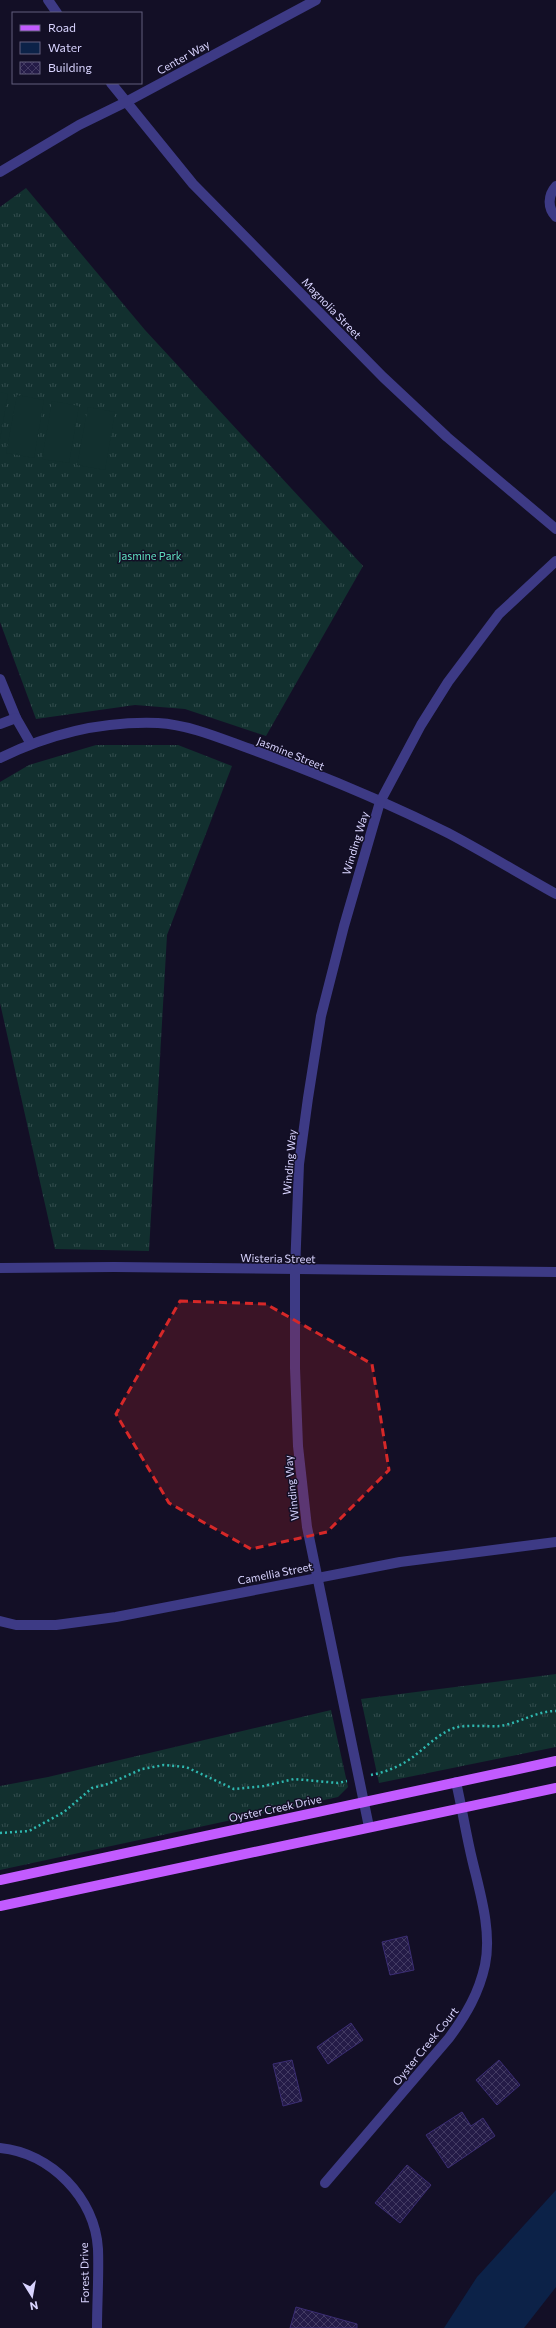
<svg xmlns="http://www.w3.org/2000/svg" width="556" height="2328" font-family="Commissioner,sans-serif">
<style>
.grass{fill:url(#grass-tufts)}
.pitch{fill:#12302f}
.water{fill:#0c2248}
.building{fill:url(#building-cross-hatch);stroke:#3b2d73}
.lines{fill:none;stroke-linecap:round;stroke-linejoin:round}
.path{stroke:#2fb8b0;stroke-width:2.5;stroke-dasharray:2 3;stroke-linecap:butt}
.minor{stroke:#3d3a85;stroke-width:10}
.major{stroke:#c25bff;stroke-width:10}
.marked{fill:#d62828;fill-opacity:0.2;stroke:#d62828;stroke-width:3;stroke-dasharray:8 5;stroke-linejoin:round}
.labels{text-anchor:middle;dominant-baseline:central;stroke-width:3;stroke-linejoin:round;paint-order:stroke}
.street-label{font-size:11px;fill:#d9d4ff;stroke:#130f26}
.park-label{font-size:11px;fill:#5fe0c0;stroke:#130f26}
</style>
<defs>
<pattern id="grass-tufts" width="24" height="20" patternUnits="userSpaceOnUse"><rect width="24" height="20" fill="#12302f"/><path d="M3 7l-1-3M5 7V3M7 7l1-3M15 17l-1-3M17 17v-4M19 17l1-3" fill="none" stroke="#344d4e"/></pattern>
<pattern id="building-cross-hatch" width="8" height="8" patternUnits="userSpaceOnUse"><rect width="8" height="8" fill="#241b47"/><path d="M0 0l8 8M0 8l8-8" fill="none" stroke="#433b63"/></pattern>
</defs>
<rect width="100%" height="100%" fill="#130f26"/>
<g class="grass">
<polygon points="26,188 145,330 363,566 266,736 185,709 135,705 36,719 0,622 0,207"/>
<polygon points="96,745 178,745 232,766 167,935 149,1251 55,1249 0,1003 0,782 29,765"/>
<polygon points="556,1674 556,1747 379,1783 361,1699"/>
<polygon points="331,1710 348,1787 338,1797 0,1870 0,1786 48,1777"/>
</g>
<g class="pitch">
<polygon points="0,392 8,394 0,439"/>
<polygon points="17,395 44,400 34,458 6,453"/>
<polygon points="52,401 79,406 69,463 42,459"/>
<polygon points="88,407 115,412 105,470 77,465"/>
</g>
<polygon class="water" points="556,2190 556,2287 524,2328 444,2328 477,2277"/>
<g class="building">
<polygon points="407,1936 414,1970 390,1975 382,1942"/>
<polygon points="351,2023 363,2040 328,2064 317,2047"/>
<polygon points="292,2060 302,2101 283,2106 273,2064"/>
<polygon points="499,2060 520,2085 497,2105 476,2080"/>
<polygon points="462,2112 471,2126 483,2118 495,2136 448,2168 426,2135"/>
<polygon points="407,2165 431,2185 400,2223 375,2203"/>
<polygon points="296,2307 357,2324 357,2328 290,2328"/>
</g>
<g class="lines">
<g class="path">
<path d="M371,1775c15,-3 30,-9 42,-18 13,-10 25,-23 41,-29 13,-4 32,-1 46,-2 20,-3 36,-15 56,-15"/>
<polyline points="0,1833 29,1831 64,1812 92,1788 108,1784 142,1769 164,1765 186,1767 234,1789 264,1786 294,1779 338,1783 347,1781"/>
</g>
<g class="minor">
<polyline points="48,0 57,13"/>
<polyline points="111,83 193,184 383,377 447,437 556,529"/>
<polyline points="0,172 79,125 126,102 316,0"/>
<path d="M556,186c-8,9 -9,22 0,31"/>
<polyline points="0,679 16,718"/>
<polyline points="0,724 16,718 31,744"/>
<path d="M0,758c49,-24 103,-37 158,-35 34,2 66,17 98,28 65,24 130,51 192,82 36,19 72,41 108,61"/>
<polyline points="0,1268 114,1267 556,1272"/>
<polyline points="0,1621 16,1625 56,1625 116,1617 400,1562 556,1542"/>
<polyline points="369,1827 307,1527 298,1446 295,1368 295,1271 299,1164 308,1098 321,1016 344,926 380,802 421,725 448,682 499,614 556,561"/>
<path d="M0,2148c51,5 95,50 98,101 1,26 -1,53 -1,79"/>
<path d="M325,2183l124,-145c17,-23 30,-45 36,-73 7,-34 -5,-72 -13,-106 -6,-25 -10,-51 -16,-77"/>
</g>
<g class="major">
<polyline points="0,1880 556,1761"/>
<polyline points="0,1906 556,1788"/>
</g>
</g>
<path class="marked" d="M180,1301l86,3 106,60 17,106 -62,62 -76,17 -82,-46 -53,-89z"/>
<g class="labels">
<g class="street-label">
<text transform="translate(183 57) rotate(-29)">Center Way</text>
<text transform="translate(332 308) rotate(46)">Magnolia Street</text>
<text transform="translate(291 753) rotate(22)">Jasmine Street</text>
<text transform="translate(355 843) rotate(-73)">Winding Way</text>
<text transform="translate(289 1162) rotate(-85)">Winding Way</text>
<text transform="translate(278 1258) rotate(1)">Wisteria Street</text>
<text transform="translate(291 1488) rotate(-96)">Winding Way</text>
<text transform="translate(275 1573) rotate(-11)">Camellia Street</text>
<text transform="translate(275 1808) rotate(-12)">Oyster Creek Drive</text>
<text transform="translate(425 2046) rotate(-51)">Oyster Creek Court</text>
<text transform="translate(84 2273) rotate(-91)">Forest Drive</text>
</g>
<g class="park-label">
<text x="150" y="555">Jasmine Park</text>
</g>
</g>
<rect x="12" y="12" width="130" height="72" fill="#130f26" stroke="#625e7d"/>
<rect x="20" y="25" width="20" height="6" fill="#c25bff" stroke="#625e7d"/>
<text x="48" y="32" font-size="12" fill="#d9d4ff">Road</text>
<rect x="20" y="42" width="20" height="12" fill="#0c2248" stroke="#625e7d"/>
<text x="48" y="52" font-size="12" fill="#d9d4ff">Water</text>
<rect x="20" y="62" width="20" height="12" fill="url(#building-cross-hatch)" stroke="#625e7d"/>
<text x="48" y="72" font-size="12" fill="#d9d4ff">Building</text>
<g transform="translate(32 2296) rotate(169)" stroke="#130f26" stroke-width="3" paint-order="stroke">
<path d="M0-3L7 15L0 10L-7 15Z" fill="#d9d4ff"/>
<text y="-6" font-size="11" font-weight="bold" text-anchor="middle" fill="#d9d4ff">N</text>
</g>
</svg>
